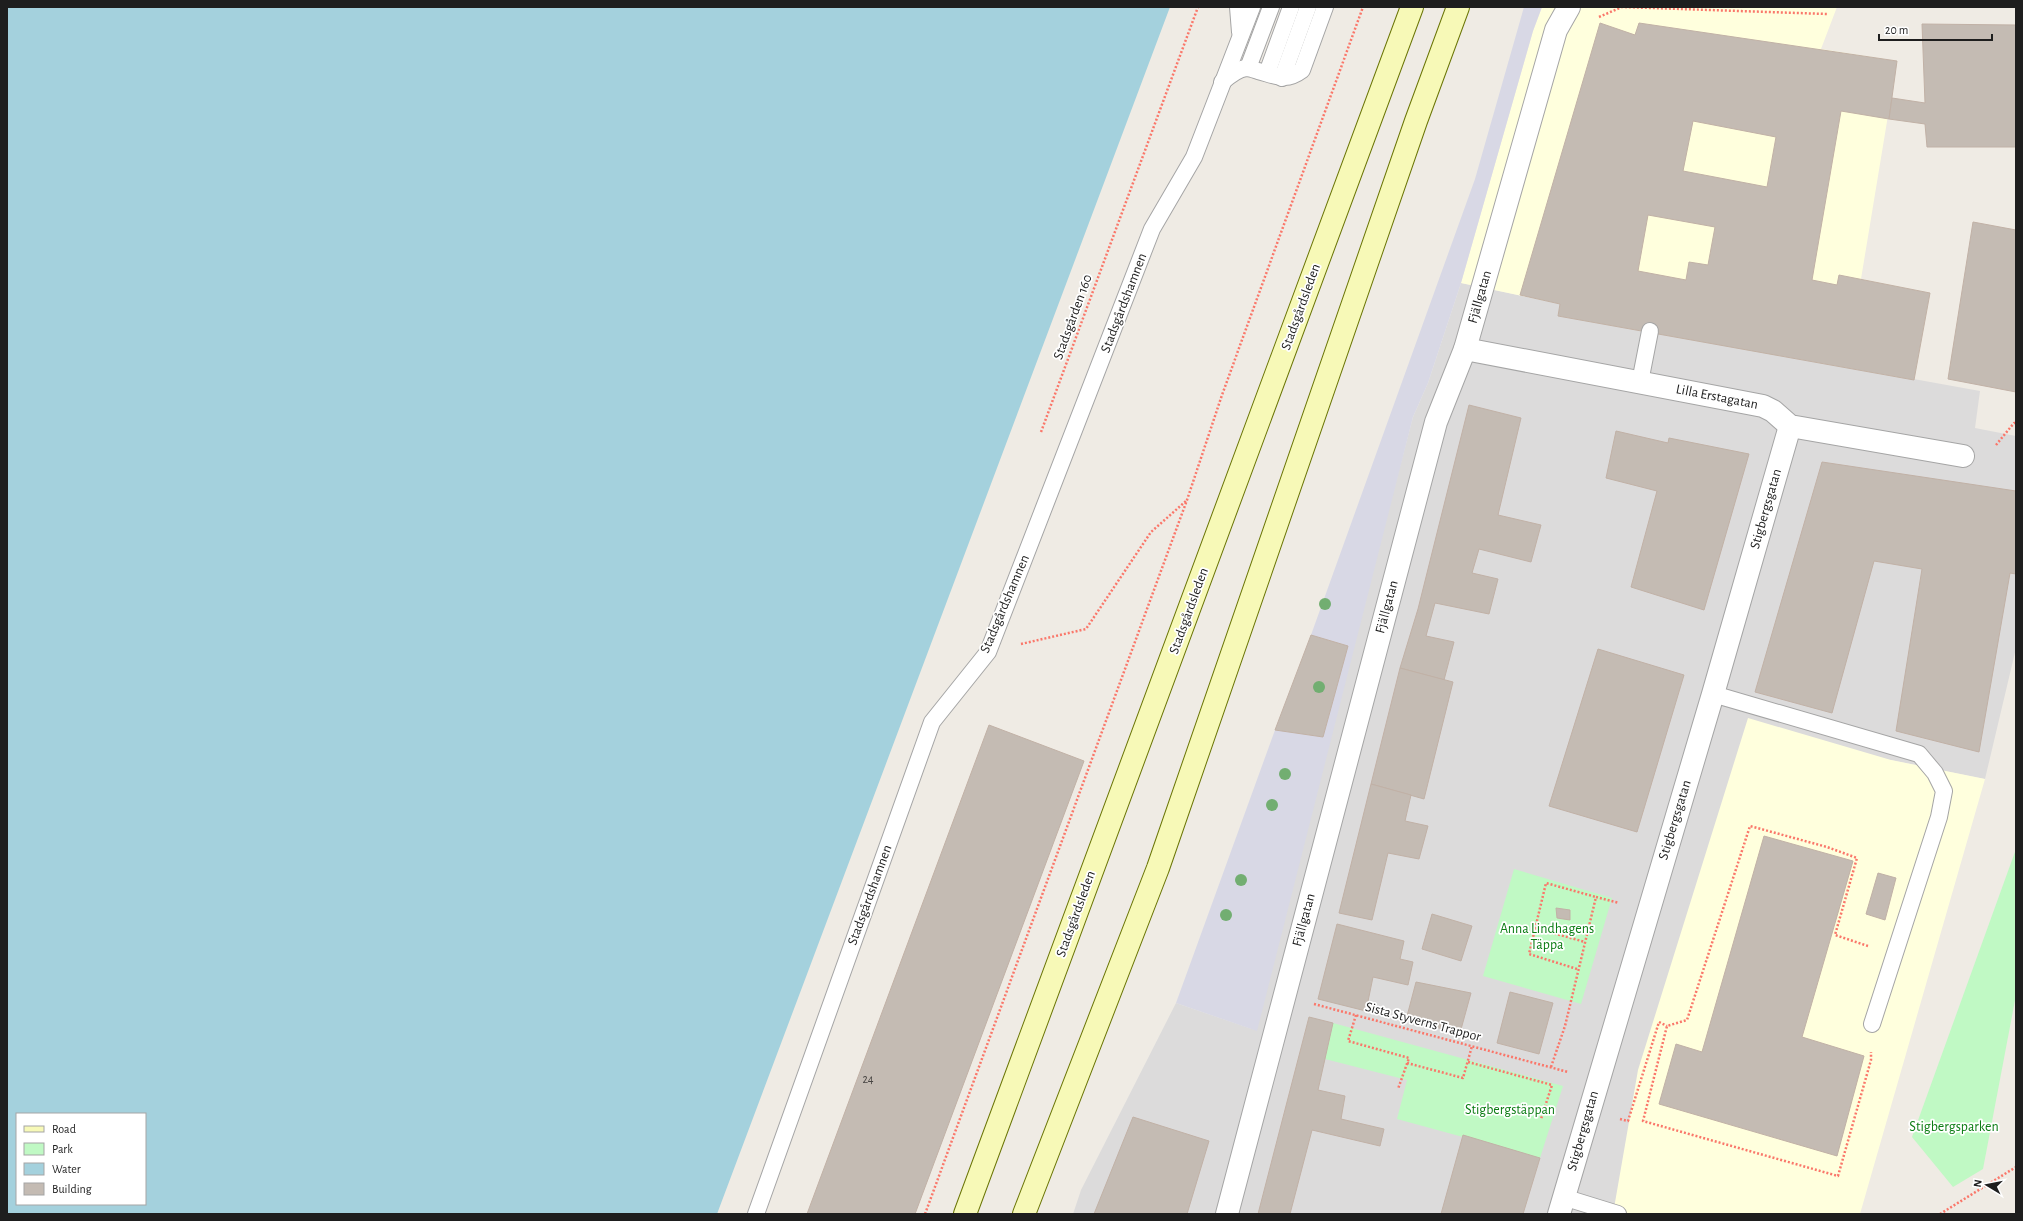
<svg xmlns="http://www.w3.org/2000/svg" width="2023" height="1221" font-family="'Alegreya Sans',sans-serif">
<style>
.residential{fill:#dcdbdb}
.education{fill:#ffd}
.park{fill:#c0f9c4}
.plaza{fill:#d8d8e5}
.water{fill:#a4d1dd;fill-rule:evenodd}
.building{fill:#c4bbb3;stroke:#c1b1a6;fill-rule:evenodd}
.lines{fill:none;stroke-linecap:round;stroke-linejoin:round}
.lane-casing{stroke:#a5a5a5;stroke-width:18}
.street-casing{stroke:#a5a5a5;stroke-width:24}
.secondary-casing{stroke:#6a7505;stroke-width:24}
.path{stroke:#fa776a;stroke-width:2.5;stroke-dasharray:2 2;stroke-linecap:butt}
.lane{stroke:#fff;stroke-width:16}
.street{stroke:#fff;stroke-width:22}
.secondary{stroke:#f7f9b7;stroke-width:22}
.tree{fill:#72ae71}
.labels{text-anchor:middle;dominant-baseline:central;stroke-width:3.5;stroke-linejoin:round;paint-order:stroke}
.number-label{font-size:12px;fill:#484543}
.street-label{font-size:14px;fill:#1e1e1e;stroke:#fff}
.park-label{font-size:14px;fill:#0b7c13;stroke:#fff}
</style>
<rect width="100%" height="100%" fill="#efebe4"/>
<polygon class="residential" points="1461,283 1560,304 1558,315 1980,391 1975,428 2016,436 2016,648 1985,779 1891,760 1620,1182 1613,1214 1073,1214 1081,1190 1176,1003 1252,1029 1413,417 1428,383"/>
<g class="education">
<polygon points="1542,7 1837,7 1821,49 1897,61 1861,279 1930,293 1914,380 1558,316 1560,304 1461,283 1533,31"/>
<polygon points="1748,718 1891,760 1985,779 1860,1214 1613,1214 1638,1070"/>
</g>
<g class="park">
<polygon points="2016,849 2016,995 1983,1169 1953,1187 1912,1137"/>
<polygon points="1514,869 1612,898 1581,1004 1483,976"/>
<polygon points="1333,1023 1563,1086 1540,1158 1397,1119 1407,1080 1325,1059"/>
</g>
<polygon class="plaza" points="1524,7 1542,7 1533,31 1461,283 1428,383 1413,417 1257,1031 1176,1003 1275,730 1323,737 1348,646 1311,635 1475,179"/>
<path class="water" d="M7,7h1163l-453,1207h-710zM17,1114h128v90h-128z"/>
<g class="building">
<path d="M1600,23l35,12 4,-12 258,38 -8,58 -48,-8 -29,169 25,5 2,-10 91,18 -16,87 -356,-64 2,-12 -40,-9zM1693,121l83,16 -9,50 -84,-16zM1648,215l67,12 -7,38 -19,-3 -3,18 -48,-9z"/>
<polygon points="1922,24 2016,25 2016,147 1927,147 1925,124 1889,119 1892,98 1925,103"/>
<polygon points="1973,222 2016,230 2016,392 1948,379"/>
<polygon points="1469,405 1521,418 1498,515 1541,525 1531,562 1479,549 1472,573 1498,579 1489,614 1435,603 1426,636 1454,642 1444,680 1400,668 1418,609"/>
<polygon points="1616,431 1668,443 1669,438 1749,454 1704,610 1631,587 1657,491 1606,478"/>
<polygon points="1822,462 2016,491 2016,574 2010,573 1979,752 1896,731 1922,569 1874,561 1832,713 1755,692"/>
<polygon points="1311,635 1348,646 1323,737 1275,730"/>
<polygon points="1598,649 1684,675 1637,832 1549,806"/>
<polygon points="1400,668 1453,682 1424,799 1371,784"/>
<polygon points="989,725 1084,761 915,1214 807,1214"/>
<polygon points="1371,784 1411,795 1405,821 1428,826 1419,859 1388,853 1372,920 1339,913"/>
<polygon points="1764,836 1853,861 1802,1037 1864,1056 1837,1156 1659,1104 1676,1044 1702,1052"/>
<polygon points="1878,873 1896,878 1885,920 1866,914"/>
<polygon points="1556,908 1570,910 1570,920 1557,918"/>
<polygon points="1432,914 1472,926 1461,961 1422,949"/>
<polygon points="1337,924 1404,941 1400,959 1413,962 1408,985 1373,977 1366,1011 1318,999"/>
<polygon points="1416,982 1471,993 1460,1033 1406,1020"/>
<polygon points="1510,992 1553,1003 1539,1054 1497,1043"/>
<polygon points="1309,1017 1333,1023 1318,1090 1345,1096 1341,1119 1384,1129 1380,1146 1312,1130 1290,1214 1258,1214"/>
<polygon points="1133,1117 1209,1141 1187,1214 1094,1214"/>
<polygon points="1463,1135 1540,1158 1523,1214 1441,1214"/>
</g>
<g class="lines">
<defs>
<g id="lane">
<polyline points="1238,7 1240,32"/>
<polyline points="1248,68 1271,7"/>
<polyline points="1267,73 1291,7"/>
<polyline points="1282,78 1308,7"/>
<path d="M1222,82c7,-6 15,-13 24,-14 4,0 9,2 12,3 19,5 28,11 44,-1l23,-63"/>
<polyline points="1640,382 1650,331"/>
<polyline points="1713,694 1919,754 1935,773 1944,791 1939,817 1872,1024"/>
<polyline points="1563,1197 1618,1214"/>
<polyline points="756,1214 932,722 988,652 1152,229 1194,157 1252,7"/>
</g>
<g id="street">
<polyline points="1465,349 1763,406 1773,411 1790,426 1963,456"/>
<polyline points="1227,1214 1436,422 1465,349 1556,30 1569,7"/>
<polyline points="1559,1214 1713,694 1790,426"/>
</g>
<g id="secondary">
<polyline points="965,1214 1412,7"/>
<polyline points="1024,1214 1158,868 1416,121 1458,7"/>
</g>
</defs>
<use href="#lane" class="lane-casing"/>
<use href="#street" class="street-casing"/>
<use href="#secondary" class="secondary-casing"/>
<g class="path">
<polyline points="1599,17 1622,7 1827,14"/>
<polyline points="1041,432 1198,7"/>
<polyline points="1996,445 2014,423 2016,423"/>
<polyline points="1021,644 1086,629 1151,532 1186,501"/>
<polyline points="1535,928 1585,942"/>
<polyline points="1868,946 1835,935 1857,858 1827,847 1750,826 1687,1020 1667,1026 1643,1121 1838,1176 1871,1060 1871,1052"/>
<polyline points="1577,969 1529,954 1546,883 1596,897"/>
<polyline points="1314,1004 1568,1072"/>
<polyline points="1356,1015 1348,1041 1409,1058 1398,1089"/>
<polyline points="1468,1062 1552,1085 1541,1119"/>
<polyline points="1407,1063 1463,1078 1472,1046"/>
<polyline points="1551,1067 1565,1026 1596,897 1619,903"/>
<polyline points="1620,1119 1628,1121 1659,1022 1667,1026"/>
<polyline points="925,1214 1187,500 1222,395 1363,7"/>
<polyline points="1940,1214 2016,1167"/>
</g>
<use href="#lane" class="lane"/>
<use href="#street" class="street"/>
<use href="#secondary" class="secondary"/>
</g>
<g class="tree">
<circle cx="1325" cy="604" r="6"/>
<circle cx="1319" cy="687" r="6"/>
<circle cx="1285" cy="774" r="6"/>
<circle cx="1272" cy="805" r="6"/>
<circle cx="1241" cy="880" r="6"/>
<circle cx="1226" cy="915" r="6"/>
</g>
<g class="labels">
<g class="number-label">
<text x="868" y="1079">24</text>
</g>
<g class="street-label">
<text transform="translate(1480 297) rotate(-74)">Fjällgatan</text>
<text transform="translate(1124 303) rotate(-69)">Stadsgårdshamnen</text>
<text transform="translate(1301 307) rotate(-70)">Stadsgårdsleden</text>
<text transform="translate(1073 317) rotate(-70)">Stadsgården 160</text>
<text transform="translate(1717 397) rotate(11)">Lilla Erstagatan</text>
<text transform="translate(1766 509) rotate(-74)">Stigbergsgatan</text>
<text transform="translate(1005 604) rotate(-67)">Stadsgårdshamnen</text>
<text transform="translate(1387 607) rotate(-75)">Fjällgatan</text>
<text transform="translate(1189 611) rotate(-70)">Stadsgårdsleden</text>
<text transform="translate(1675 820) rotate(-73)">Stigbergsgatan</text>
<text transform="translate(870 895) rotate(-70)">Stadsgårdshamnen</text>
<text transform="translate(1076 914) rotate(-70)">Stadsgårdsleden</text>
<text transform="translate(1304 920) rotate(-75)">Fjällgatan</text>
<text transform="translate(1423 1022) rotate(15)">Sista Styverns Trappor</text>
<text transform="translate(1583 1131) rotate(-74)">Stigbergsgatan</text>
</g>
<g class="park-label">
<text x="1547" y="929">Anna Lindhagens<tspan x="1547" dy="16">Täppa</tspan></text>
<text x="1510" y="1110">Stigbergstäppan</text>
<text x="1954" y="1127">Stigbergsparken</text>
</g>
</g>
<rect width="2023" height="1221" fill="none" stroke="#1e1e1e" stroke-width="16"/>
<rect x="16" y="1113" width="130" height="92" fill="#ffffff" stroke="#a5a5a5"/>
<rect x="24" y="1126" width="20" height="6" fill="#f7f9b7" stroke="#a5a5a5"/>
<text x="52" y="1133" font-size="12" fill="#1e1e1e">Road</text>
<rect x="24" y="1143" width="20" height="12" fill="#c0f9c4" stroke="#a5a5a5"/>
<text x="52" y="1153" font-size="12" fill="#1e1e1e">Park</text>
<rect x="24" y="1163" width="20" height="12" fill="#a4d1dd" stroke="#a5a5a5"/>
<text x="52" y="1173" font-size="12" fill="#1e1e1e">Water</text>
<rect x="24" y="1183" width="20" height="12" fill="#c4bbb3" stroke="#a5a5a5"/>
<text x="52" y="1193" font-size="12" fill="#1e1e1e">Building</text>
<g transform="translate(1987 1185) rotate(280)" stroke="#ffffff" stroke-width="3" paint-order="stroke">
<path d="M0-3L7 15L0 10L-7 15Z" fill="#1e1e1e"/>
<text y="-6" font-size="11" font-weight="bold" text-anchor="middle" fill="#1e1e1e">N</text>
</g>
<path d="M1879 34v6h113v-6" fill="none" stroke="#1e1e1e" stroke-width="2"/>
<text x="1885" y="34" font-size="12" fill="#1e1e1e" stroke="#ffffff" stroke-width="3" paint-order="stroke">20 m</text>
</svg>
